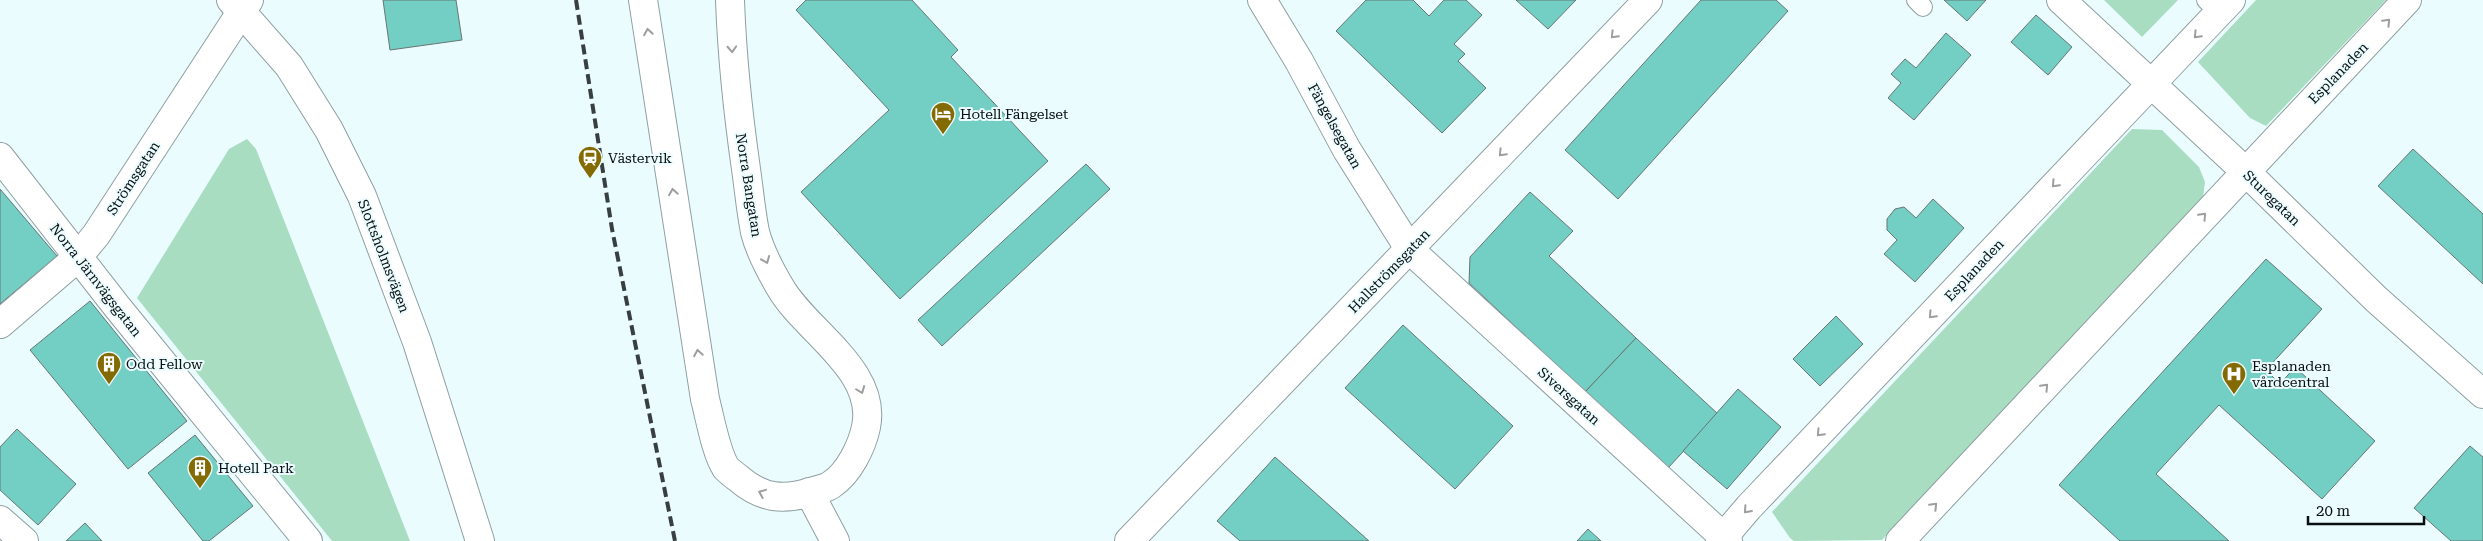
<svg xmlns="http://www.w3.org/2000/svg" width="2483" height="541" font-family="'Roboto Serif',serif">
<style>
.green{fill:#a8ddc1}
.building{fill:#73cec3;stroke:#677674}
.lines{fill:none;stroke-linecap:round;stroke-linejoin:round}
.lane-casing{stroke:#8f9fa1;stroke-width:20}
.street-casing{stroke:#8f9fa1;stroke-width:30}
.secondary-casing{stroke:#8f9fa1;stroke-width:30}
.lane{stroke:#fff;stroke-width:18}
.street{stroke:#fff;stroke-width:28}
.secondary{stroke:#fff;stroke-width:28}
.rail{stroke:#373f41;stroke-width:4;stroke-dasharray:10 5;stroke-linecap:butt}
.oneway{stroke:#9d9f9f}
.labels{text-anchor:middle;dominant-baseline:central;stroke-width:4;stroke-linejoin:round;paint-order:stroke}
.street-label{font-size:14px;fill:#090f10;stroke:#ebfcff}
.poi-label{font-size:14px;fill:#090f10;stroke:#ebfcff;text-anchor:start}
</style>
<rect width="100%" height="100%" fill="#ebfcff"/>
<g class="green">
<polygon points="2104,0 2178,0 2142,37"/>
<polygon points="2256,0 2386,0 2266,126 2250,118 2198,62"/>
<polygon points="2132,129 2162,130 2199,167 2205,182 2203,197 1882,540 1794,541 1790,538 1772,512"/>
<polygon points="247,139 256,149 410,541 332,541 137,298 229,149"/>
</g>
<g class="building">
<polygon points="383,0 456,0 462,40 390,50"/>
<polygon points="806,0 912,0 958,50 951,57 1048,161 900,299 801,192 889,110 796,10"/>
<polygon points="1366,0 1413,0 1429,16 1444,0 1466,0 1482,15 1454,44 1465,54 1458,61 1486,88 1442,133 1336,31"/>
<polygon points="1516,0 1576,0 1548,29"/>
<polygon points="1701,0 1776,0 1788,11 1618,199 1565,150"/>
<polygon points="1944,0 1986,0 1967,21"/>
<polygon points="2036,15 2072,47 2048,75 2011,42"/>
<polygon points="1946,33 1971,55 1914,120 1888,98 1901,83 1891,74 1905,59 1916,68"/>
<polygon points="2413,149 2483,214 2483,284 2378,186"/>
<polygon points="1086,164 1110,189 942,346 918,320"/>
<polygon points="0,189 57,256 0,304"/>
<polygon points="1530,192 1573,231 1549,256 1636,338 1585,392 1469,283 1470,257"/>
<polygon points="1933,199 1964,228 1915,282 1884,254 1897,240 1887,230 1887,219 1895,209 1904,207 1916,218"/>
<polygon points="2266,259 2322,309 2266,370 2280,384 2295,367 2375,441 2322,499 2219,405 2156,474 2229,541 2120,541 2059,485"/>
<polygon points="90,301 187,421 128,469 30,350"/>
<polygon points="1836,316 1863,344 1820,386 1793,359"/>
<polygon points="1403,325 1513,426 1455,489 1345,388"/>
<polygon points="1636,338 1718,414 1668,468 1585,392"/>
<polygon points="1738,389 1781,427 1727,489 1683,451"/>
<polygon points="17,429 76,484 38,525 0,490 0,447"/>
<polygon points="195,435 253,506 209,541 203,541 148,473"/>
<polygon points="2470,446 2483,457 2483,541 2451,541 2414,508"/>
<polygon points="1275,457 1369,541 1240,541 1217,521"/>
<polygon points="85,523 102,541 66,541"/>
<polygon points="1588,529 1601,541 1577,541"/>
</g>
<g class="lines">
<defs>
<g id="lane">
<polyline points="1916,0 1923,7"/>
<polyline points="2206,0 2219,13"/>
</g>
<g id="street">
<path d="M643,0l62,399c5,19 11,54 21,69 3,3 8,7 12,10 24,21 46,23 76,13 6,-2 14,-3 18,-7 17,-11 30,-38 34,-57 12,-57 -61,-96 -86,-140 -10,-17 -20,-35 -25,-55 -4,-20 -6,-42 -9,-63 -8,-56 -14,-112 -16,-169"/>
<polyline points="1262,0 1299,61 1347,150 1410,250 1728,541"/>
<polyline points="2061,0 2245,171 2376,299 2483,394"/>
<polyline points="0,157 118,308 308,541"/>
<polyline points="0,324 77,258 96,235 249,0"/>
<polyline points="809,492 835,541"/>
<polyline points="0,520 24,541"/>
<polyline points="1129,541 1648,0"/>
<polyline points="1720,541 1749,507 2231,0"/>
<polyline points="1900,541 2407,0"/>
</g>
<polyline id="secondary" points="231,0 289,66 329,130 362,196 417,342 480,541"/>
</defs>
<use href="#lane" class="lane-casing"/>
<use href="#street" class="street-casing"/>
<use href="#secondary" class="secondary-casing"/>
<use href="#lane" class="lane"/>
<use href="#street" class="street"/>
<use href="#secondary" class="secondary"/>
<polyline class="rail" points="576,0 612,229 675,541"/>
</g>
<defs><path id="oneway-chevron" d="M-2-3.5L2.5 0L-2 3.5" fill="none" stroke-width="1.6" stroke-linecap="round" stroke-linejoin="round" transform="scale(1.25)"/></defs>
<g class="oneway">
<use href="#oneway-chevron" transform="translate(2387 22) rotate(-46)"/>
<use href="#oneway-chevron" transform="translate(648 32) rotate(-99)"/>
<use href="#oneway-chevron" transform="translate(1614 35) rotate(134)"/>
<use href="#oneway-chevron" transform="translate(2197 35) rotate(134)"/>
<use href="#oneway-chevron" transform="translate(732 49) rotate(87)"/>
<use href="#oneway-chevron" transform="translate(1502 153) rotate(134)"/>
<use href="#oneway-chevron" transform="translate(2055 184) rotate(133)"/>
<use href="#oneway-chevron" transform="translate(673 192) rotate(-99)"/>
<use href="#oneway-chevron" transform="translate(2203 216) rotate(-47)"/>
<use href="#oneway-chevron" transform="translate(766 260) rotate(68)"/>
<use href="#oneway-chevron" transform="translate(1932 315) rotate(133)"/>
<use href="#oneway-chevron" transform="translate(698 353) rotate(-99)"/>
<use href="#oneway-chevron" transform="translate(2045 387) rotate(-47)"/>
<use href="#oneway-chevron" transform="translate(861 390) rotate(69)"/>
<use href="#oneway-chevron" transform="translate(1820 433) rotate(133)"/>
<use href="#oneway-chevron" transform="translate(762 493) rotate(-158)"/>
<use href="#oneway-chevron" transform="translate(1934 506) rotate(-46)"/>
<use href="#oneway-chevron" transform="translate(1747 510) rotate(132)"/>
</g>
<defs>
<symbol id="hotel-pin" viewBox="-11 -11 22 30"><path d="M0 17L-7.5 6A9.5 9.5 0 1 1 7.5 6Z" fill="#846a03" stroke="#ebfcff"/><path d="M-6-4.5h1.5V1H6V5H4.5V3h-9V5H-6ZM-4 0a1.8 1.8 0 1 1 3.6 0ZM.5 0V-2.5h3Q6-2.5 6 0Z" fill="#fff"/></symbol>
<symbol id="station-pin" viewBox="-11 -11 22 30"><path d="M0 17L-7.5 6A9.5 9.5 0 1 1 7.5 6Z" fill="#846a03" stroke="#ebfcff"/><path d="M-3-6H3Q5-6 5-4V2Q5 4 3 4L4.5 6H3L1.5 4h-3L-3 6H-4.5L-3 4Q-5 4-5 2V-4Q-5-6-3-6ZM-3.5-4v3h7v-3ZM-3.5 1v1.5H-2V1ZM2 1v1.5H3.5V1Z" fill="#fff"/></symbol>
<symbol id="building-pin" viewBox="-11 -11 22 30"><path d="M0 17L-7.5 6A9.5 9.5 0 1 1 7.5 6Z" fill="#846a03" stroke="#ebfcff"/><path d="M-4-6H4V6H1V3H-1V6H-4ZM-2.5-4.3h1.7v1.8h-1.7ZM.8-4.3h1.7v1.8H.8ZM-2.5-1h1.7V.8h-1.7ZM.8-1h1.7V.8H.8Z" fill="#fff"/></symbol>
<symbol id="hospital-pin" viewBox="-11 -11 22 30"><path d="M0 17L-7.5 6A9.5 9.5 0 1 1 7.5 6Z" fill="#846a03" stroke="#ebfcff"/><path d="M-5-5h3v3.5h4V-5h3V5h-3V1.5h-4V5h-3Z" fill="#fff"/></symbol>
</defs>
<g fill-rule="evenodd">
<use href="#hotel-pin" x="929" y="100" width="28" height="38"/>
<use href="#station-pin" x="576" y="144" width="28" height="38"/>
<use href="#building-pin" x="95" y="350" width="28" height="38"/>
<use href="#hospital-pin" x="2220" y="360" width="28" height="38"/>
<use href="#building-pin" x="186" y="454" width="28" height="38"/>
</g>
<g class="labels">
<g class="street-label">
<text transform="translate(2338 73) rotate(-46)">Esplanaden</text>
<text transform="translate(1335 126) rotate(61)">Fängelsegatan</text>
<text transform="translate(133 178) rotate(-57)">Strömsgatan</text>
<text transform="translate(749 185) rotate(81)">Norra Bangatan</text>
<text transform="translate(2272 198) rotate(44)">Sturegatan</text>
<text transform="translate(384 256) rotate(69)">Slottsholmsvägen</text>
<text transform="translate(1974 270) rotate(-47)">Esplanaden</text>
<text transform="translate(1389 271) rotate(-46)">Hallströmsgatan</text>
<text transform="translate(96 280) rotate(52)">Norra Järnvägsgatan</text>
<text transform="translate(1569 396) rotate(42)">Siversgatan</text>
</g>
<g class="poi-label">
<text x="960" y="114">Hotell Fängelset</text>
<text x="608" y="158">Västervik</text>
<text x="126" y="364">Odd Fellow</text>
<text x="2252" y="366">Esplanaden<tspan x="2252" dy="16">vårdcentral</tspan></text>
<text x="218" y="468">Hotell Park</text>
</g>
</g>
<path d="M2308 516v8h116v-8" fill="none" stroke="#090f10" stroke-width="2.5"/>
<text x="2316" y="516" font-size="15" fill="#090f10" stroke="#ebfcff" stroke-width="4" paint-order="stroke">20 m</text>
</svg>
